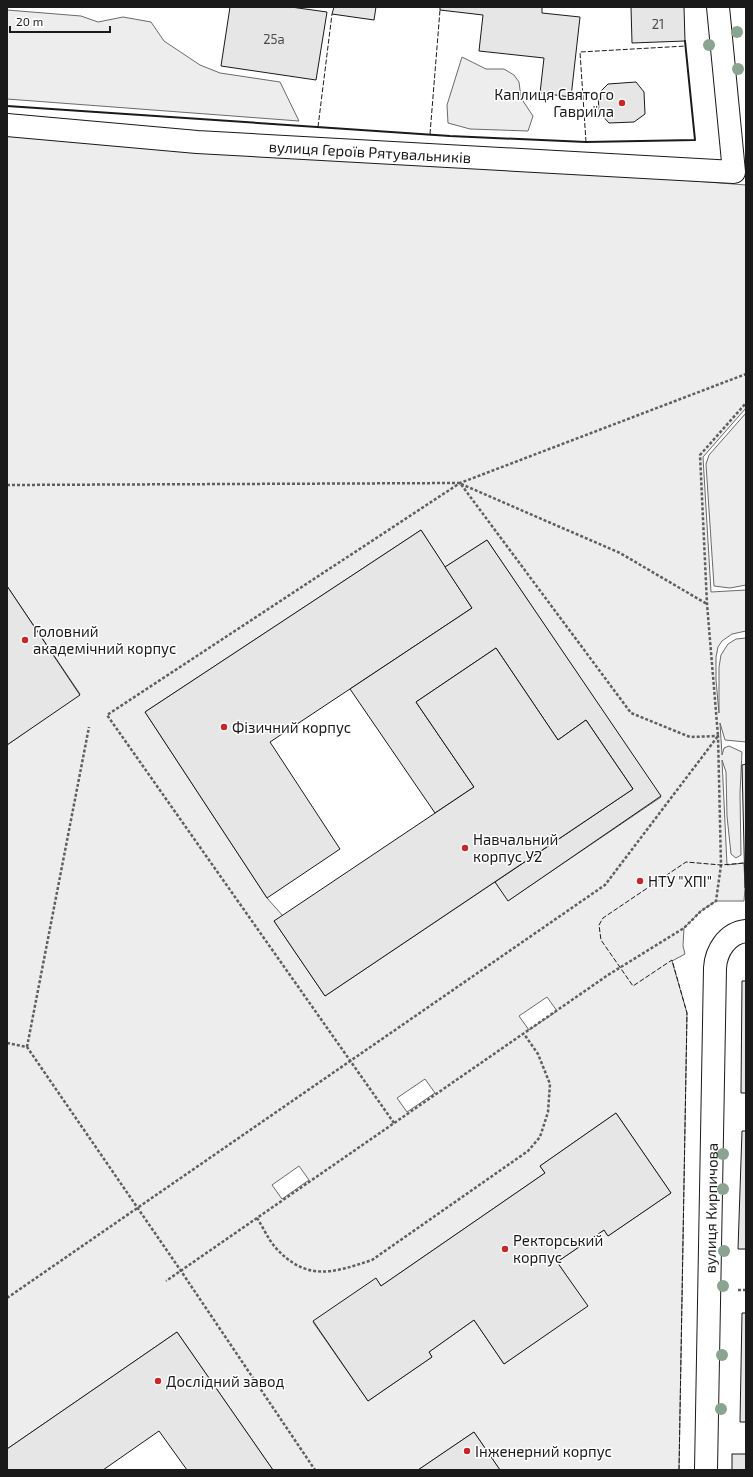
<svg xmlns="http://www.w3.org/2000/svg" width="753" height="1477" font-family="'Exo 2',sans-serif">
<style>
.built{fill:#ededed;stroke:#6a6a6a;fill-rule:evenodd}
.building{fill:#e6e6e6;stroke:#1a1a1a}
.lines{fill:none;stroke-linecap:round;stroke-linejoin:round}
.minor-casing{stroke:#1a1a1a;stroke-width:24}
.tertiary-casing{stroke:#1a1a1a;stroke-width:24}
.path{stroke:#5f5f5f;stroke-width:2.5;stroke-dasharray:3 2;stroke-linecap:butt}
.minor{stroke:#fff;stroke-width:22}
.tertiary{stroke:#fff;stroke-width:22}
.fence{stroke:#1a1a1a;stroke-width:1;stroke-dasharray:5 2;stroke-linecap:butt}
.wall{stroke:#1a1a1a;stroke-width:2}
.tree{fill:#8aa48f}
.poi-dot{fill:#c62828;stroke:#fff;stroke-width:1.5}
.labels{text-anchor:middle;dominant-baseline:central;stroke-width:3;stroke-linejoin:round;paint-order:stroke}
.number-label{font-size:13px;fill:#4d4d4d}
.poi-label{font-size:15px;fill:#1a1a1a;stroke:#fff;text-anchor:start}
.street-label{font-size:15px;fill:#1a1a1a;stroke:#fff}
</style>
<rect width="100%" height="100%" fill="#fff"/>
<g class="built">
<polygon points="7,10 81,16 98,22 123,17 151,22 164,41 200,65 220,73 280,82 299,121 7,99"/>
<polygon points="462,57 486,69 504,69 514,75 519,82 521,98 533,116 528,131 470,129 448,123 447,105"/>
<path d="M7,125l190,17 549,43v223l-43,49 8,135 35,-2v41l-14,3 -10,7 -4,6 -2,10v23l3,33v-46l2,-12 7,-11 8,-5 10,-1v104l-21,-2 -5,-17 2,32 2,-7 5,-2 13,6 -2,42 1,61 -5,3 -5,-4 -4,-38 -1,-44 -4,-12 5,105 17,-2 1,25 -1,13h-28l-15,10 -17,17 -1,18 2,8 -13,7 15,52 -8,457h-179l-26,-38 -56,38h-145l-96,-138 -170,117v-704l73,-51 -73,-108zM421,530l24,37 42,-27 174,257 -152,103 -14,-18 -170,114 -51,-75 9,-5 -16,-18 -122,-186zM547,997l10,14 -28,19 -10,-14zM425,1079l10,14 -28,19 -10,-14zM616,1113l55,80 -63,43 -4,-6 -47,32 30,44 -83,58 -30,-44 -45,32 3,5 -64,44 -55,-79 63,-43 5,7 164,-113 -5,-7zM299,1166l10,14 -27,19 -10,-14z"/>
<polygon points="746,413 746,585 730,588 714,586 706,464 709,455"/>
</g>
<g class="building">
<polygon points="230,7 291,7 327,12 316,80 221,66"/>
<polygon points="334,7 376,7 374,20 332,14"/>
<polygon points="440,7 542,7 542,13 580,17 571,97 540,93 544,58 479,51 483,15 440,10"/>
<polygon points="631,7 684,7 685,41 632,43"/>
<polygon points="636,82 644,92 645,114 634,122 609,123 599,112 598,94 608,84"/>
<polygon points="421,530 472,608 270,742 340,849 267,898 145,712"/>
<polygon points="487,540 661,796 508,901 495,882 633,789 586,720 558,740 496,648 416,702 474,787 435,813 350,689 472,608 445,567"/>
<polygon points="7,586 80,695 7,745"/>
<polygon points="496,648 558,740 586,720 633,789 325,996 274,921 474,787 416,702"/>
<polygon points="746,764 746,888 745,888 742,765"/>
<polygon points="742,981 746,981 746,1093 741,1093"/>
<polygon points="616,1113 671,1193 608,1236 604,1230 557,1262 588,1306 504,1364 474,1320 429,1352 432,1357 368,1401 313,1321 376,1278 381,1286 545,1173 540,1166"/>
<polygon points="742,1131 746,1131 746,1249 738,1249"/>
<polygon points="742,1313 746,1313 746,1422 740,1422"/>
<polygon points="177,1332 273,1470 187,1470 159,1431 103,1470 7,1470 7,1449"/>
<polygon points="474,1432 500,1470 418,1470"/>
<rect x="732" y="1454" width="14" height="16"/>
</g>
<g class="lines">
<defs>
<g id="minor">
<path id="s1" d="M706,1470l9,-502c1,-17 12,-35 31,-37"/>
</g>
<g id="tertiary">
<path id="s2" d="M7,125l190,17 537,30 -16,-165"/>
</g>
</defs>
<use href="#minor" class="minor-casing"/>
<use href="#tertiary" class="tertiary-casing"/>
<g class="path">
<polyline points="461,484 620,553 707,604"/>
<polyline points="7,485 460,483 631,713 690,737 718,736 721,865 716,901 701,911 684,928 608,975 166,1281"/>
<polyline points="7,1043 27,1047 181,1271 315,1470"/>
<polyline points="27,1047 89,727"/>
<polyline points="394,1123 107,715 460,483 746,374"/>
<path d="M257,1218c6,9 11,21 18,29 31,35 58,26 97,13l156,-109 12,-14 8,-25 2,-28 -12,-30 -14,-20"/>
<polyline points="738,1290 746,1290"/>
<polyline points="7,1298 605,885 718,736 707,604 700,455 746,403"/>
</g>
<use href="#minor" class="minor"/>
<use href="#tertiary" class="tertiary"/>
<g class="fence">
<polyline points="318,127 332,14"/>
<polyline points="430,134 440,10"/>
<polyline points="586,142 580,52 686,46"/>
<polyline points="679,1470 687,1013 672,960 633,986 601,940 599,925 603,918 686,862 721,865 744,863"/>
</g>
<polyline class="wall" points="7,106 450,136 586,142 695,140 685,41"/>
</g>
<g class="tree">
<circle cx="737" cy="32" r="6"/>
<circle cx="709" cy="45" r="6"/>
<circle cx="738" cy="69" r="6"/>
<circle cx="723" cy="1154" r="6"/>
<circle cx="723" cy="1189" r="6"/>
<circle cx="724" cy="1251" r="6"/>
<circle cx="723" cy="1286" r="6"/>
<circle cx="722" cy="1355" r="6"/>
<circle cx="721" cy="1409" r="6"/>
</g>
<g class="poi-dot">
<circle cx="622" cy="103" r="4"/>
<circle cx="25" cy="640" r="4"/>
<circle cx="224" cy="727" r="4"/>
<circle cx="465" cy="848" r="4"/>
<circle cx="640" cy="881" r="4"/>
<circle cx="505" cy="1249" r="4"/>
<circle cx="158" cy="1381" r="4"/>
<circle cx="467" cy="1451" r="4"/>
</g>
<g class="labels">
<g class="number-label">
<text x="658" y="24">21</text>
<text x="274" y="39">25а</text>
</g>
<g class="poi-label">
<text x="614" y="94" text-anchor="end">Каплиця Святого<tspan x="614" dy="17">Гавриїла</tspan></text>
<text x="33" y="631">Головний<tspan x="33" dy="17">академічний корпус</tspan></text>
<text x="232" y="727">Фізичний корпус</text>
<text x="473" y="839">Навчальний<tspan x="473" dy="17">корпус У2</tspan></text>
<text x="648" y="881">НТУ "ХПІ"</text>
<text x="513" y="1240">Ректорський<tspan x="513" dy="17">корпус</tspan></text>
<text x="166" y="1381">Дослідний завод</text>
<text x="475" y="1451">Інженерний корпус</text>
</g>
<g class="street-label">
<text stroke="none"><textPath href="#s2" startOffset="364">вулиця Героїв Рятувальників</textPath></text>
<text stroke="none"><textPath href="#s1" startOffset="262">вулиця Кирпичова</textPath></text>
</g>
</g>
<rect width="753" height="1477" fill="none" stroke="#1a1a1a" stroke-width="16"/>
<path d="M10 26v6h100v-6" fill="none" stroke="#1a1a1a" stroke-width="2"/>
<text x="16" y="26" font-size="12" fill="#1a1a1a" stroke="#ffffff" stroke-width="3" paint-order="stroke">20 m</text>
</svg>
